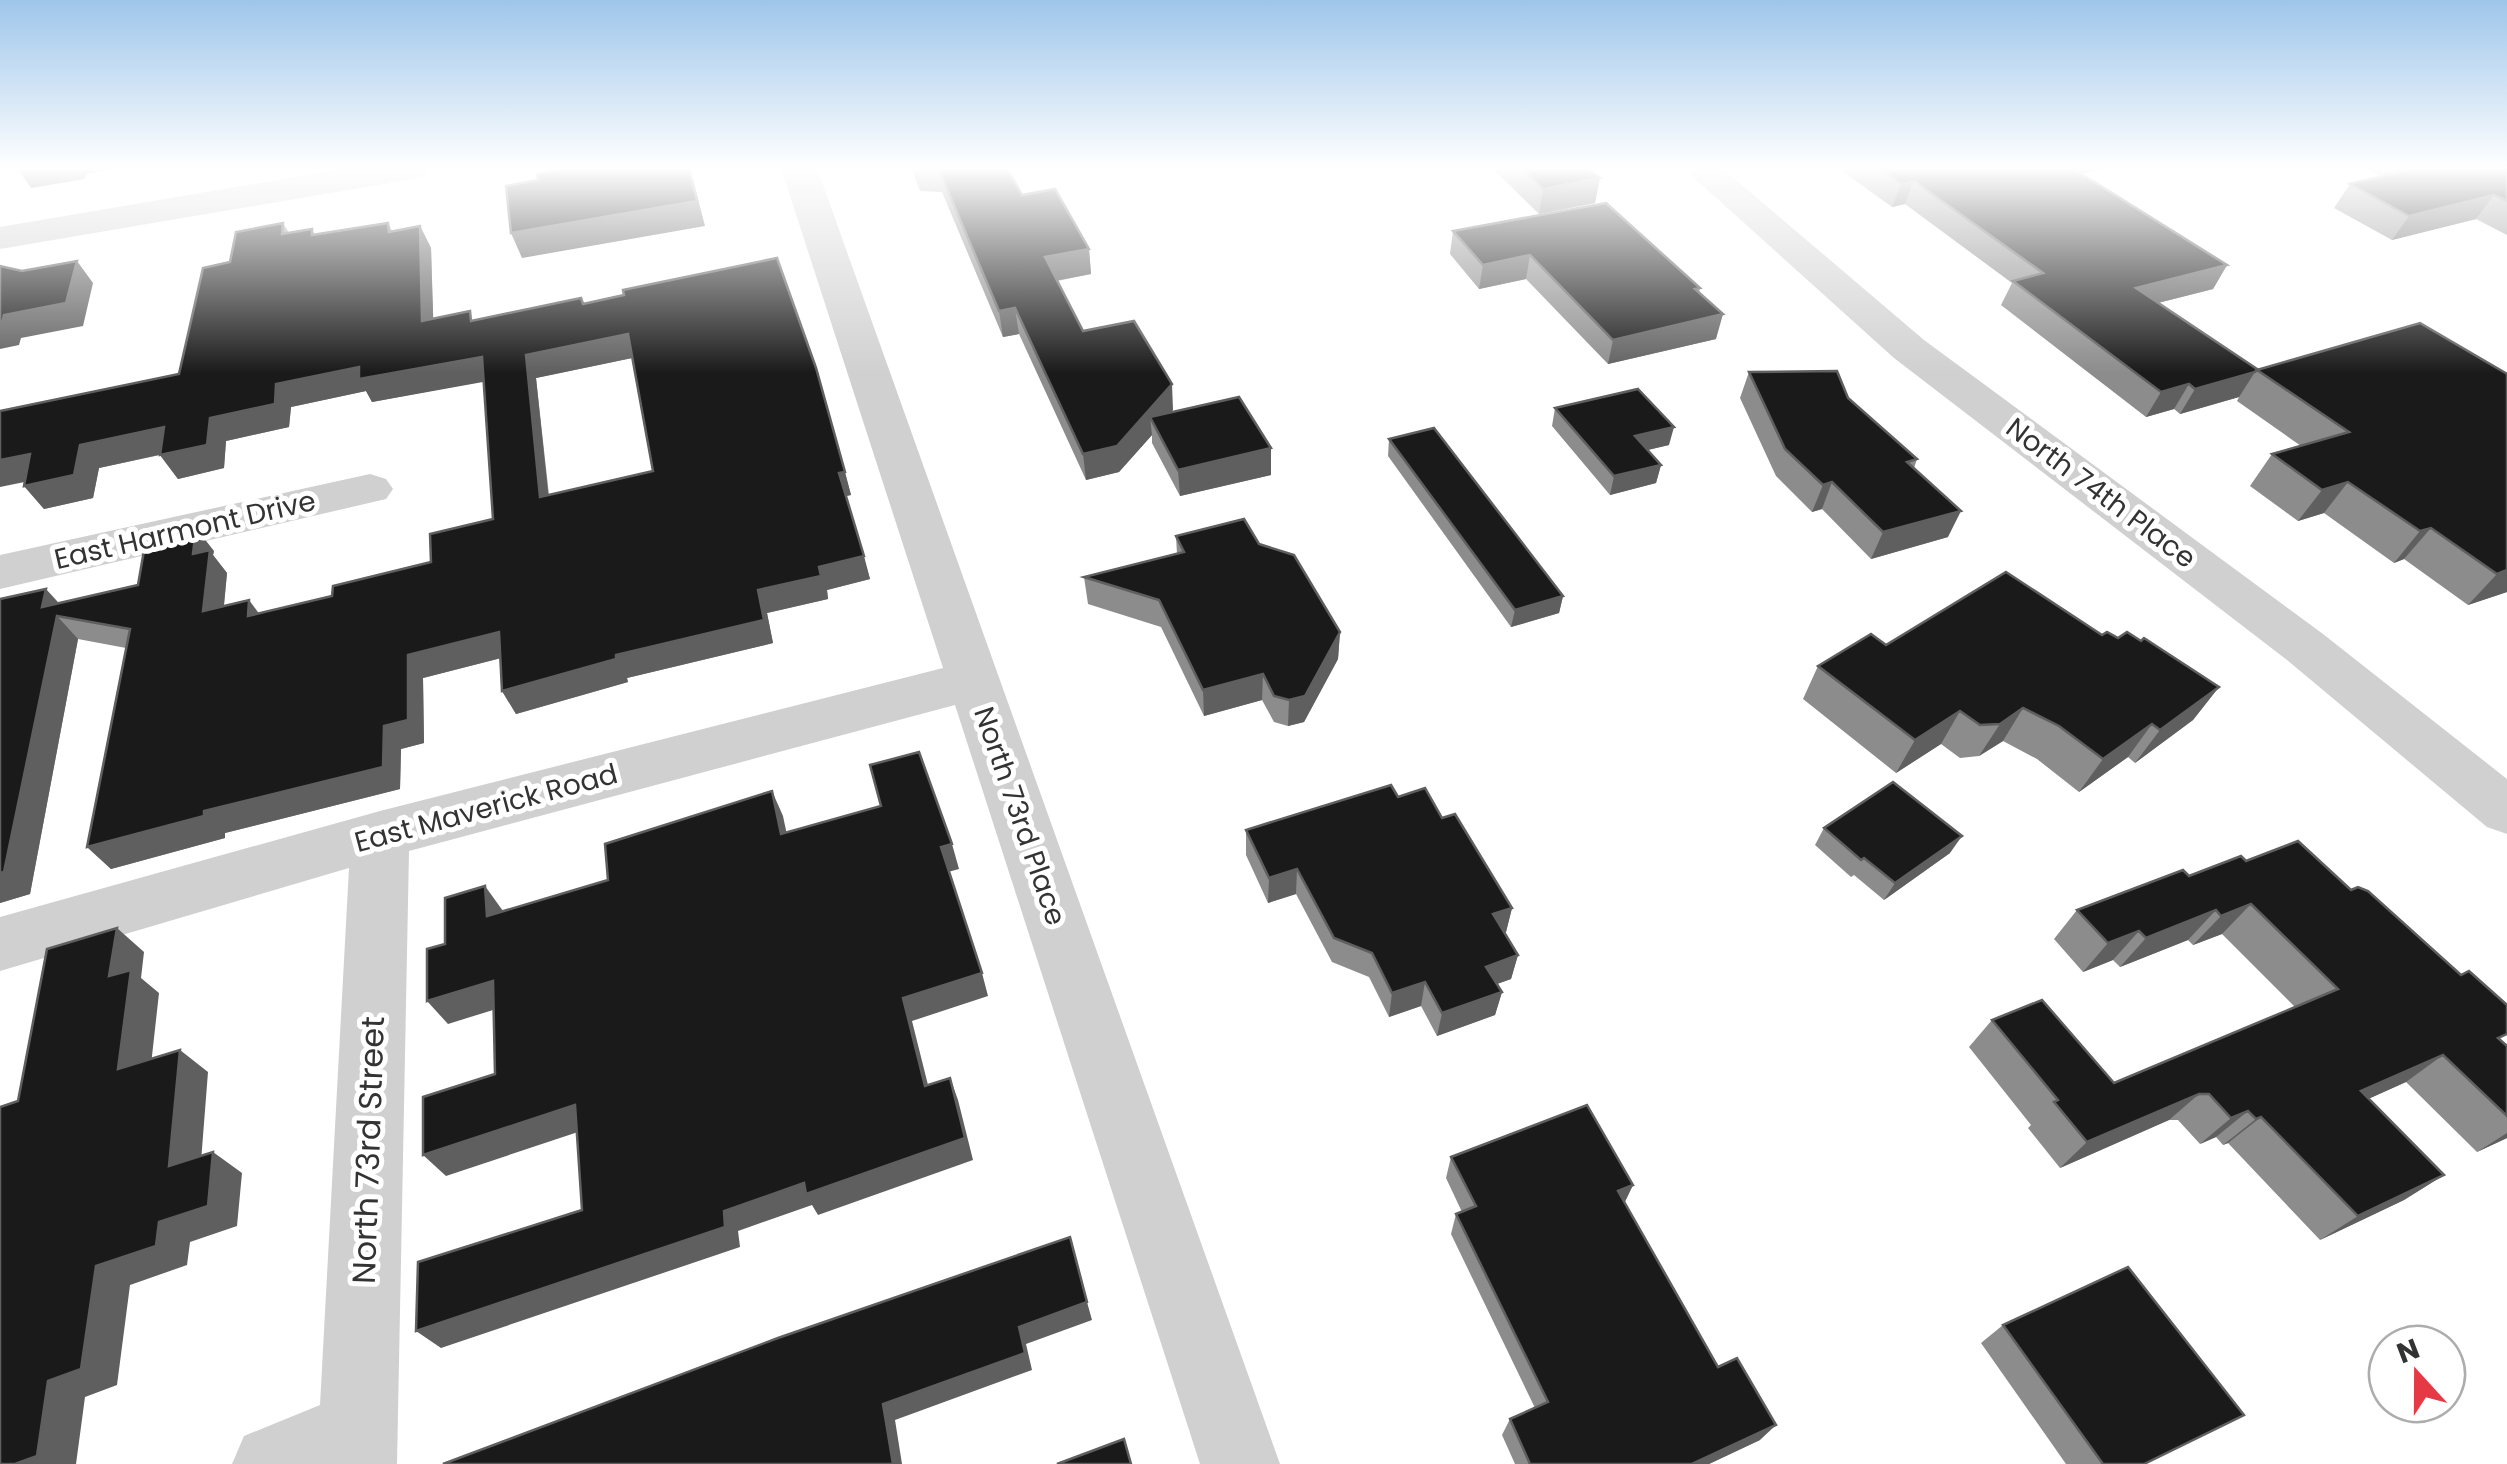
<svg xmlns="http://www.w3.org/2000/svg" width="2507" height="1464" font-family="Poppins,sans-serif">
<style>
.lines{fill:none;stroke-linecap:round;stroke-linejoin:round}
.minor{fill:#d0d0d0;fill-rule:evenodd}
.wall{fill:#8c8c8c;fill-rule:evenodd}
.shaded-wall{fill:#5f5f5f}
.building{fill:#1a1a1a;stroke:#5f5f5f;stroke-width:2.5;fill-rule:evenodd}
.labels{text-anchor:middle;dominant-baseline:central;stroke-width:10;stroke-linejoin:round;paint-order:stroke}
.street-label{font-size:28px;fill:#333;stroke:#fff}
.near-street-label{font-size:32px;fill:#333;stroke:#fff}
</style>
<rect width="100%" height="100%" fill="#fff"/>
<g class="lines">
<g class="minor">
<polygon points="348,168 430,168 425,175 413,179 0,249 0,227"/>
<polygon points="781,168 817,168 1280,1464 1200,1464 955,705 409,851 397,1464 232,1464 244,1436 320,1405 349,868 0,971 0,917 380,811 943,668"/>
<polygon points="1683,168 1722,168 1924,340 2323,634 2507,779 2507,834 2487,827 2287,660 1894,358"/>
<polygon points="370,474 386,479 393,489 386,499 0,589 0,555"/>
</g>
</g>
<g class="wall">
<polygon points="911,168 1007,168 1022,195 1089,249 1091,274 1057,281 1083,331 1172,384 1172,412 1271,448 1271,475 1180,496 1152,443 1152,435 1119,472 1086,480 1019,334 1003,337 942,192 920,191"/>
<polygon points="1492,168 1588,168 1600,178 1595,203 1539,214"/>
<polygon points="1838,168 2106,168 2081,174 2227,265 2213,289 2158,303 2257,370 2420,323 2507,592 2468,605 2404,559 2394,563 2324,513 2298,521 2250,486 2272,454 2301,446 2237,401 2239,397 2180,414 2174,409 2146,417 2001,305 2012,283 1905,204 1892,207"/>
<polygon points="2366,168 2507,168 2507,235 2476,219 2392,240 2334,208 2350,184 2381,176"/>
<path d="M283,223l6,10 23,-4 3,6 73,-12 4,8 28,-5 11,22 2,71 42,1 106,-22 3,5 232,65 35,127 -5,1 24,83 -43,11 1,9 -61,14 6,30 -146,35 1,4 -112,32 -14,-23 -1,-33 -78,20 1,65 -23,6 -1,40 -175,44v5l-114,31 -24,-22 39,-199 -48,-9 -48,255 -30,9v-304l59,4 79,-18 76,-34 -1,4 14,18 -3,33 35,7 73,-17 99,-34 62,-43 -9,-138 -112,21 -6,-11 -75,16 -2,20 -63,14 -2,27 -46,11 -18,-24 -61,13 -6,30 -49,11 -20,-23v-4l155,-108 51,-112zM632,358l21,113 -104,24 -13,-117z"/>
<polygon points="1453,231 1700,288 1699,293 1716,339 1608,364 1526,279 1479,289 1450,254"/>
<polygon points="1749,372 1848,398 1917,459 1914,468 1948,537 1871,559 1822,509 1812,512 1776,476 1740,398"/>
<polygon points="1555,408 1669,445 1648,450 1661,465 1656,483 1610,495 1552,426"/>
<polygon points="1389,439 1563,596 1559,613 1511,627 1388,456"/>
<polygon points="1176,536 1259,544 1340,632 1338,659 1304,722 1288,726 1274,722 1262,700 1204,716 1161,627 1088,604 1084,577 1177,554"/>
<polygon points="2102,635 2118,638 2219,687 2193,720 2135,763 2128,757 2079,792 2037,759 2003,741 1979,756 1960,758 1941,744 1896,773 1803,699 1818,666 1886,645"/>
<polygon points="1398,797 1442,818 1512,908 1506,932 1504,933 1518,955 1511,979 1497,984 1502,992 1495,1015 1437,1036 1421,1006 1389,1017 1369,977 1332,962 1296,894 1268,903 1246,855 1246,830"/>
<polygon points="1824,828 1950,853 1884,900 1854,875 1851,877 1815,845"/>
<polygon points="2246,861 2507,1046 2507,1138 2477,1152 2406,1082 2368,1099 2444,1175 2404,1200 2320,1240 2228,1143 2223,1145 2216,1137 2200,1144 2178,1120 2169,1120 2060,1168 2028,1128 2031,1125 1969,1047 1992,1020 2114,1083 2295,1007 2222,934 2193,945 2188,940 2120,967 2113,960 2083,972 2054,939 2077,910 2189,876"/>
<polygon points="1451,1157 1633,1185 1624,1203 1760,1440 1709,1464 1515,1464 1502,1435 1510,1419 1535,1408 1451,1234 1456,1214 1462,1212 1446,1178"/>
<polygon points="2003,1325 2145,1464 2066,1464 1981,1343"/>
</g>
<g class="shaded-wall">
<polygon points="17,168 121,168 86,174 85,179 31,188"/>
<polygon points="690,168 705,226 522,258 511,233"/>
<polygon points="2052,168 2106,168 2046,182"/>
<polygon points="1600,178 1595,203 1539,214 1543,189"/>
<polygon points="1914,181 1905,204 1892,207 1901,184"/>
<polygon points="2494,195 2476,219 2392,240 2409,216"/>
<polygon points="420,226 431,248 434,344 422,321"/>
<polygon points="1089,249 1091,274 1048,282 1045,257"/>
<polygon points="1530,255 1526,279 1479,289 1483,265"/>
<polygon points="77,261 93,283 83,326 21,338 19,345 0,349 0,323 4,315"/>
<polygon points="2227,265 2213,289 2122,312 2136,288"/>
<polygon points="1015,308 1019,334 1003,337 999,311"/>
<polygon points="1723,314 1716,339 1608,364 1613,340"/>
<polygon points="628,334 637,357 536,378 551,521 540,497 526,355"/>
<polygon points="482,357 494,380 372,402 366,391 291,407 289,427 226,441 224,468 178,479 160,455 210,418 276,384 359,367"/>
<polygon points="2255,372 2239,397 2180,414 2195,389"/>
<polygon points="1172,384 1173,410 1157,429 1150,417 1152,435 1119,472 1086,480 1083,454"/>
<polygon points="2189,384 2174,409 2146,417 2161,392"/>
<polygon points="164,427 181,450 99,468 93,498 44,509 24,486 80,445"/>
<polygon points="1674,427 1669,445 1630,454 1635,436"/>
<polygon points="1271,448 1271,475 1180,496 1178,470"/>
<polygon points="30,454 49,477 0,487 0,460"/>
<polygon points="1661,465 1656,483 1610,495 1614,476"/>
<polygon points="845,472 851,495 846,496 839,473"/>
<polygon points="1832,482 1822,509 1812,512 1823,485"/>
<polygon points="2348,482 2324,513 2298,521 2322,490"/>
<polygon points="1961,511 1948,537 1871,559 1883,532"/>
<polygon points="196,528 214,551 213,555 227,573 221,634 203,611 193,554"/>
<polygon points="2431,528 2404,559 2394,563 2420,531"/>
<polygon points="864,556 870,579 827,590 828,599 767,613 773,643 627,678 628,682 516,714 502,691 616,655 758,590 819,567"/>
<polygon points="2507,570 2507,592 2468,605 2497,574"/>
<polygon points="46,589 67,612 57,616 78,639 30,894 0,903 0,873 42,607"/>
<polygon points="1563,596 1559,613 1511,627 1515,610"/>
<polygon points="249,600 266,623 248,616"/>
<polygon points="499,632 513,655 423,678 424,743 401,749 400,789 225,833 225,838 111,869 87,847 384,726 408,655"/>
<polygon points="1340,632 1338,659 1304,722 1288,726 1289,700"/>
<polygon points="1263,674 1262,700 1204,716 1203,690"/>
<polygon points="2219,687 2193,720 2135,763 2160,730"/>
<polygon points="2023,708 2003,741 1979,756 2000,724"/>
<polygon points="1960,711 1941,744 1896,773 1915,740"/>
<polygon points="2152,724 2128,757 2079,792 2103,759"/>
<polygon points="772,791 783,816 792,859 781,834"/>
<polygon points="1962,836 1950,853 1884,900 1895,883"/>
<polygon points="952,844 959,869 948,872 941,847"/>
<polygon points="1297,869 1296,894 1268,903 1269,878"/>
<polygon points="485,886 503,911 487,916"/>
<polygon points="2251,904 2222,934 2193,945 2221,916"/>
<polygon points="1512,908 1506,932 1487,939 1493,914"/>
<polygon points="2216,910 2188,940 2120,967 2146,938"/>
<polygon points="117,928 144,952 141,978 159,993 148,1092 118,1069 109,976"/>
<polygon points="2139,931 2113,960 2083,972 2108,943"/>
<polygon points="1518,955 1511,979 1480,990 1486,967"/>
<polygon points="982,973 988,996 912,1021 934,1109 925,1086 903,998"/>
<polygon points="493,981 512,1004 448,1024 427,1001"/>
<polygon points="1425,982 1421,1006 1389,1017 1392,993"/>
<polygon points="1502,992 1495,1015 1437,1036 1442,1013"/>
<polygon points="180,1050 208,1072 199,1187 169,1166"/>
<polygon points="2443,1055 2406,1082 2326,1118 2361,1091"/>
<polygon points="950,1078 958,1100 973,1160 818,1215 812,1205 738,1231 740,1247 441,1348 416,1331 724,1211"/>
<polygon points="2199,1094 2169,1120 2060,1168 2087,1142"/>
<polygon points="575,1105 593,1127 446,1176 423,1155"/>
<polygon points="2248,1111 2216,1137 2200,1144 2231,1118"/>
<polygon points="2261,1117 2228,1143 2223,1145 2256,1119"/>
<polygon points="2507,1133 2507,1138 2477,1152"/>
<polygon points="213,1152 242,1173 237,1226 190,1242 187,1265 130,1285 117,1385 85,1397 76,1464 15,1464 96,1266 159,1222"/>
<polygon points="2444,1175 2404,1200 2320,1240 2358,1216"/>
<polygon points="1633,1185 1623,1206 1618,1191"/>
<polygon points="1087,1302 1092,1320 1026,1344 1032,1370 895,1420 902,1464 893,1464 883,1404 1019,1327"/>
<polygon points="1776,1425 1760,1440 1709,1464 1692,1464"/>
</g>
<g class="building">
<polygon points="570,168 689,168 697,201 511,233 506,186 538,180 537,174"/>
<polygon points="938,168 1007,168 1022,195 1055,189 1089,249 1045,257 1083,331 1134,321 1172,384 1117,446 1083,454 1015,308 999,311"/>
<polygon points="1521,168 1588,168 1600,178 1543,189"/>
<polygon points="1879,168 2072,168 2227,265 2136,288 2260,371 2257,370 2255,372 2195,389 2189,384 2161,392 2013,281 2043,273 1914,181 1901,184"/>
<polygon points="2415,168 2507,168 2507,201 2494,195 2409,216 2350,184"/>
<polygon points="1606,203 1700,288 1695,289 1723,314 1613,340 1530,255 1483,265 1453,231"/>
<path d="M283,223l-1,11 30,-5v6l76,-12 1,9 31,-6 2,95 48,-10 1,10 110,-23 2,6 41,-9 -1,-5 154,-32 39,110 29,104 -6,1 25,83 -45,11 2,9 -63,14 6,30 -148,35v4l-114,32 -3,-59 -91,23v65l-24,6 -1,41 -179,44v5l-117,31 43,-218 -73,-13 -53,256 -4,1v-274l46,-10 -4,18 96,-22 8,-46 50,-11 -3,26 17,-4 -7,61 46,-11 -1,16 84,-20 1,-10 98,-24 -1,-28 63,-15 -11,-162 -123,22v-12l-83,17 -1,20 -65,14 -3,27 -47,10 4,-28 -84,18 -6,30 -50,11 6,-32 -30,6v-49l179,-37 24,-106 27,-6 6,-30zM628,334l25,137 -113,26 -14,-142z"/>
<polygon points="77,261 66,303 4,315 2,323 0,323 0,266 22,271"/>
<polygon points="2420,323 2507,374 2507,570 2497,574 2431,528 2420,531 2348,482 2322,490 2272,454 2349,432 2257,370"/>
<polygon points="1837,371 1848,398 1917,459 1907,462 1961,511 1883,532 1832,482 1823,485 1785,449 1749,372"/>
<polygon points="1638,389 1674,427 1635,436 1661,465 1614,476 1555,408"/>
<polygon points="1239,397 1271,448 1178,470 1150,417"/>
<polygon points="1434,428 1563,596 1515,610 1389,439"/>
<polygon points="1244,519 1259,544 1294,555 1340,632 1305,696 1289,700 1274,696 1263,674 1203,690 1159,600 1084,577 1184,552 1176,536"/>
<polygon points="2006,572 2102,635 2107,632 2118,638 2127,632 2141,641 2144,638 2219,687 2160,730 2152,724 2103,759 2059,726 2023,708 2000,724 1980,725 1960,711 1915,740 1818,666 1871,634 1886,645"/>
<polygon points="919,752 952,844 941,847 982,973 903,998 925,1086 950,1078 965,1138 806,1194 804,1183 724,1211 725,1227 416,1331 418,1262 582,1210 575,1105 423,1155 423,1097 495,1074 493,981 427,1001 427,949 445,944 445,898 485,886 487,916 608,880 605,844 772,791 781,834 881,806 870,765"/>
<polygon points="1893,782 1962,836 1895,883 1864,858 1861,860 1824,828"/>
<polygon points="1391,785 1398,797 1425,788 1442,818 1455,814 1512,908 1493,914 1518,955 1486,967 1502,992 1442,1013 1425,982 1392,993 1372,953 1334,938 1297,869 1269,878 1246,830"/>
<polygon points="2298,841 2351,890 2358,887 2368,891 2461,975 2469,971 2507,1005 2507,1034 2498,1038 2507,1046 2507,1116 2443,1055 2361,1091 2444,1175 2358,1216 2261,1117 2256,1119 2248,1111 2231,1118 2209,1094 2199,1094 2087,1142 2054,1102 2058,1100 1992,1020 2042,1000 2114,1083 2338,989 2251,904 2221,916 2216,910 2146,938 2139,931 2108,943 2077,910 2183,870 2189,876 2241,856 2246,861"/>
<polygon points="117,928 109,976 131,970 118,1069 180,1050 169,1166 213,1152 208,1206 159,1222 156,1246 96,1266 81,1369 48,1381 37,1456 15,1464 0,1464 0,1107 18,1101 47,949"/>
<polygon points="1587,1105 1633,1185 1618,1191 1718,1367 1737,1358 1776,1425 1692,1464 1530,1464 1510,1419 1548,1402 1456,1214 1476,1206 1451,1157"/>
<polygon points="1070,1237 1087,1302 1019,1327 1025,1353 883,1404 893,1464 443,1464 778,1338"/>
<polygon points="2128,1267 2244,1415 2144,1464 2103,1464 2003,1325"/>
<polygon points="1124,1439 1131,1464 1057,1464"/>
</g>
<linearGradient id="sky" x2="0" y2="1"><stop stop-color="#9ec6ea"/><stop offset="0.45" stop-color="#fff"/><stop offset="1" stop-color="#fff" stop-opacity="0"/></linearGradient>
<rect width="2507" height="373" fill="url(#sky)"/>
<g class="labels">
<g class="street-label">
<text transform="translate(2101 493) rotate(37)">North 74th Place</text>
<text transform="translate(185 530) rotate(-13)">East Harmont Drive</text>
<text transform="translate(486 808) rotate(-15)">East Maverick Road</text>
<text transform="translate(1020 816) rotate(71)">North 73rd Place</text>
</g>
<g class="near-street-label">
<text transform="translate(368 1150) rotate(-88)">North 73rd Street</text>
</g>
</g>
<g transform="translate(2417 1374) rotate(339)"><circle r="48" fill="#ffffff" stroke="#adadad" stroke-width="2.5"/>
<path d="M0-8L18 38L0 25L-18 38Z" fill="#e63946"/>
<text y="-15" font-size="28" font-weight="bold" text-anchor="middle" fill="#333333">N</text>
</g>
</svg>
